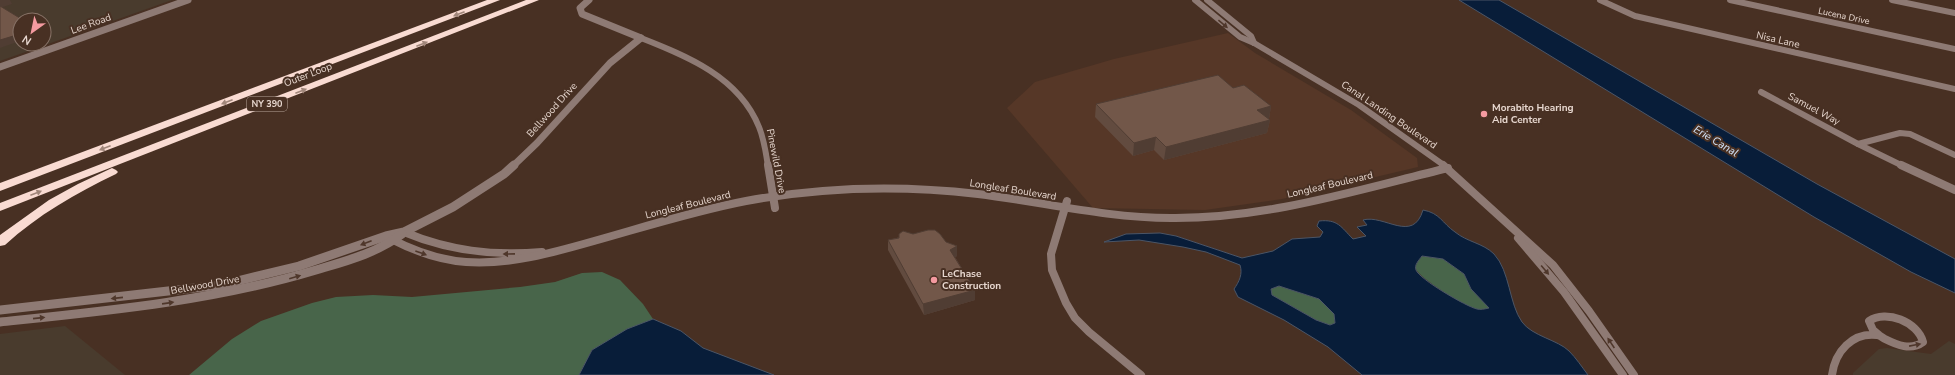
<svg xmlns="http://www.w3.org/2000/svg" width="1955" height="375" font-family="'Nunito Sans',sans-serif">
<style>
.commercial{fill:#493b2d;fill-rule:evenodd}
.built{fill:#563727}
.green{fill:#48654a}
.water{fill:#081d39;stroke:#4b5566;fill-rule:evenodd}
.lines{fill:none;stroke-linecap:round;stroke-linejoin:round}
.minor-far1{stroke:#8e7a74;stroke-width:6}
.minor{stroke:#8e7a74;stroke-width:8}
.tertiary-far1{stroke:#8e7a74;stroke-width:7}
.tertiary{stroke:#8e7a74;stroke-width:9}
.motorway{fill:#f9dbd2;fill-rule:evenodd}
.wall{fill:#624b3f}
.shaded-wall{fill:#503d33}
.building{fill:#725749;stroke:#503d33}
.oneway{fill:#a0867a}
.oneway2{fill:#4f372b}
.poi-dot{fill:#f49aa0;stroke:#483023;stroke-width:1.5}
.labels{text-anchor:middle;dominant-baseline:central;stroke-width:4;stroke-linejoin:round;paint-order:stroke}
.far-street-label{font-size:9px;fill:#e7d7cf;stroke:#483023}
.shield{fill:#483023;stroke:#b7a59b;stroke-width:1}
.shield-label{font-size:9px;font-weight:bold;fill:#e7d7cf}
.street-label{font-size:10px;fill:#e7d7cf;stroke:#483023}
.poi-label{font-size:10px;font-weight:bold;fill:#e7d7cf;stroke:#483023;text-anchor:start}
.water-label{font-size:11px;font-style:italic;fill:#d3e4fa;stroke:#483023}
</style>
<rect width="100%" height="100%" fill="#483023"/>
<g class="commercial">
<path d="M0,0h172l-172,61zM20,20h24v24h-24z"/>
<polygon points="65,326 125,375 0,375 0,334"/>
<polygon points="1949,341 1955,344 1955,375 1853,375 1853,373 1879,349 1887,348 1931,354"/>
</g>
<polygon class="built" points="1228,33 1255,53 1351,110 1417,158 1418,167 1282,199 1205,210 1093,208 1007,108 1035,82 1114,59"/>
<g class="green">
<path d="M1422,256l21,3 21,15 7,15 19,19c-4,1 -9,2 -13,2 -9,-2 -58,-32 -61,-41 -1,-5 3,-9 6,-13z"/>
<polygon points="602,272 620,280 643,304 653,319 650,325 592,350 579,375 189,375 232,339 261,321 312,303 336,297 373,295 412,297 520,287 555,282 582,273"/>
<polygon points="1279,286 1319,299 1334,314 1335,323 1330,325 1316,320 1272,295 1271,289"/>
</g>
<g class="water">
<polygon points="1459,0 1499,0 1817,184 1955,259 1955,293 1911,272 1814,217"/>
<path d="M1423,210c17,3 19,13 32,22 12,10 28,11 39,22 16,17 15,50 28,68 10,14 36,18 47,29 7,7 13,16 19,24h-226l-34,-28 -44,-27 -46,-23 -4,-8c5,-7 9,-15 6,-24l-34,-13 -23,-5 -44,-7 -35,2 22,-8 34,-1 16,3 66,22 31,-7 19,-12 28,-2 3,-5 -6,-6 2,-5c19,-2 22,6 34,18l13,-3 -9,-9 10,-2 -4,-5c21,-6 50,24 60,-10zM1422,256l21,3 21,15 7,15 18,19c-4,1 -9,2 -12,1 -10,-2 -58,-30 -61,-39 -2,-5 3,-10 6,-14zM1279,286l40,13 15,15 1,9 -5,2 -14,-5 -44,-25 -1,-6z"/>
<polygon points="653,319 681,331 703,348 774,375 579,375 592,350 627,329"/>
</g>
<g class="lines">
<g class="minor-far1">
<polyline points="1195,0 1240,37 1254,43 1359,105 1445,166"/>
<polyline points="1207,0 1251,36 1254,43"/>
<polyline points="1600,0 1635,16 1955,89"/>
<polyline points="1730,0 1955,49"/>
<polyline points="1892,0 1955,13"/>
<path d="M641,38c46,18 98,39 118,89 5,12 7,26 9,39"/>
<polyline points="1761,92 1858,144"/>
<polyline points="1903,166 1858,144 1900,133 1910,134 1955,155"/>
</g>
<g class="minor">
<polyline points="768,165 775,208"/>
<polyline points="1443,165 1553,265 1589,311 1634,375"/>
<polyline points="1901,165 1955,190"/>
<polyline points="1067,201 1051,254 1052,270 1066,303 1075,318 1089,332 1141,375"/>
<path d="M404,232c45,19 89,24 138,20"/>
<path d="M389,238c25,13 49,22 77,24 43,3 86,-9 128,-21 50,-14 100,-30 152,-40 76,-14 154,-16 232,-7 65,8 128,24 193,24 95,1 186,-28 277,-50"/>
<polyline points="1518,238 1564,292 1623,375"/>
<path d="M1832,375c3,-23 20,-43 45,-40 3,0 6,3 8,4 12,6 26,12 38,3 -5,-20 -37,-33 -54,-21l4,9 6,5"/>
</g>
<g class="tertiary-far1">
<polyline points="589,0 580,8 582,14 641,38"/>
<polyline points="0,67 188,0"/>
<polyline points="513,166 537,143 610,63 641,38"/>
</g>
<g class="tertiary">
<polyline points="0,310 221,285 299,266 386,236 404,232 453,207 504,174 514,165"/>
<path d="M0,322c106,-11 213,-21 316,-52 30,-9 61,-17 86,-36"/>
</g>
<g class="motorway">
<polygon points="487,0 500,0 0,191 0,183"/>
<polygon points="526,0 539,0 0,211 0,203"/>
<path d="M112,168l4,2 2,2 -2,2c-40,19 -78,41 -111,71l-5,1v-11l49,-35 29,-16z"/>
</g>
</g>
<g class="wall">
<polygon points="1233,88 1271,106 1269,119 1270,120 1267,133 1164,160 1154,150 1133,156 1095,117 1096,104"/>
<polygon points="913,234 946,242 957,246 957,256 955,257 975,290 975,300 924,315 888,250 888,240"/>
</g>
<g class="shaded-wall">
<polygon points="0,0 10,0 12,4 0,8"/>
<polygon points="20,34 20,41 0,48 0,40"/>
<polygon points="1271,106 1269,119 1257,110"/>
<polygon points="1270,120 1267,133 1164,160 1166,147"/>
<polygon points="1156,137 1154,150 1133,156 1134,143"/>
<polygon points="957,246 957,256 950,260 950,250"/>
<polygon points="975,290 975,300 924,315 923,304"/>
</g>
<g class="building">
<polygon points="0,6 23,20 20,20 20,34 0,40"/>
<polygon points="1218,75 1233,88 1244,85 1271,106 1257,110 1270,120 1166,147 1156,137 1134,143 1096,104"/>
<polygon points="928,230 935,230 940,234 946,242 957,246 950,250 975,290 923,304 888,240 899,238 899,234 903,231 913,234"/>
</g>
<defs><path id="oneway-solid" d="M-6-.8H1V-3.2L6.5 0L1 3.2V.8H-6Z"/></defs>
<g class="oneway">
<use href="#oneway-solid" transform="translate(459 14) rotate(159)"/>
<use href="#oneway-solid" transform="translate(422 44) rotate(-21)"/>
<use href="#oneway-solid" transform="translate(301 91) rotate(-21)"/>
<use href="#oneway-solid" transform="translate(227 102) rotate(159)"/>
<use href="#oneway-solid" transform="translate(105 148) rotate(159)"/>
<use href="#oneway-solid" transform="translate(36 193) rotate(-21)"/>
</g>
<g class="oneway2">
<use href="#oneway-solid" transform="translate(1223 24) rotate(40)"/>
<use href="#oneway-solid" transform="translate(366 243) rotate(159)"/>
<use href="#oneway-solid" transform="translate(421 253) rotate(20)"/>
<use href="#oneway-solid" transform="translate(509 254) rotate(179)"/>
<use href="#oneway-solid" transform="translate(1545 270) rotate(50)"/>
<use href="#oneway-solid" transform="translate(295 277) rotate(-16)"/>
<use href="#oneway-solid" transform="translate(117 298) rotate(174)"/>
<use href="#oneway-solid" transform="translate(168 303) rotate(-8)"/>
<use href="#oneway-solid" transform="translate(39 318) rotate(-6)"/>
<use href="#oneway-solid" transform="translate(1611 343) rotate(-124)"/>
<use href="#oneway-solid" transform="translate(1915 345) rotate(-11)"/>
</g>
<g class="poi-dot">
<circle cx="1484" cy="114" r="4"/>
<circle cx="934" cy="280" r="4"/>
</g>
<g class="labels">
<g class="far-street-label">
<text transform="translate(1844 16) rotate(12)">Lucena Drive</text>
</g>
<rect class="shield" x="247" y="97" width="40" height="14" rx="3"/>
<g class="shield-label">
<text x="267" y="104">NY 390</text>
</g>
<g class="street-label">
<text transform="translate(91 24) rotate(-20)">Lee Road</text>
<text transform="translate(1778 40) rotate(13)">Nisa Lane</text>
<text transform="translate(308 75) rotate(-21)">Outer Loop</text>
<text transform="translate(1814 109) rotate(28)">Samuel Way</text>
<text transform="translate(552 110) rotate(-48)">Bellwood Drive</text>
<text transform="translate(1389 115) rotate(34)">Canal Landing Boulevard</text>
<text transform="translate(776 161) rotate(79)">Pinewild Drive</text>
<text transform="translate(1330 185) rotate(-13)">Longleaf Boulevard</text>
<text transform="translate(1013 190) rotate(9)">Longleaf Boulevard</text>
<text transform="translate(688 205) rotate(-14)">Longleaf Boulevard</text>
<text transform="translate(205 285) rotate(-10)">Bellwood Drive</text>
</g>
<g class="poi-label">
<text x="1492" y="108">Morabito Hearing<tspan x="1492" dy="12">Aid Center</tspan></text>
<text x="942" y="274">LeChase<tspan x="942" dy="12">Construction</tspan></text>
</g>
<g class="water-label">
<text transform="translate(1716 141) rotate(31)">Erie Canal</text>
</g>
</g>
<g transform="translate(32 32) rotate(213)"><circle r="19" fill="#483023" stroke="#887368"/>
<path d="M0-3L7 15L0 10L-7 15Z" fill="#f49aa0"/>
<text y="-6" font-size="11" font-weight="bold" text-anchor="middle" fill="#e7d7cf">N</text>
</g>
</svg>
